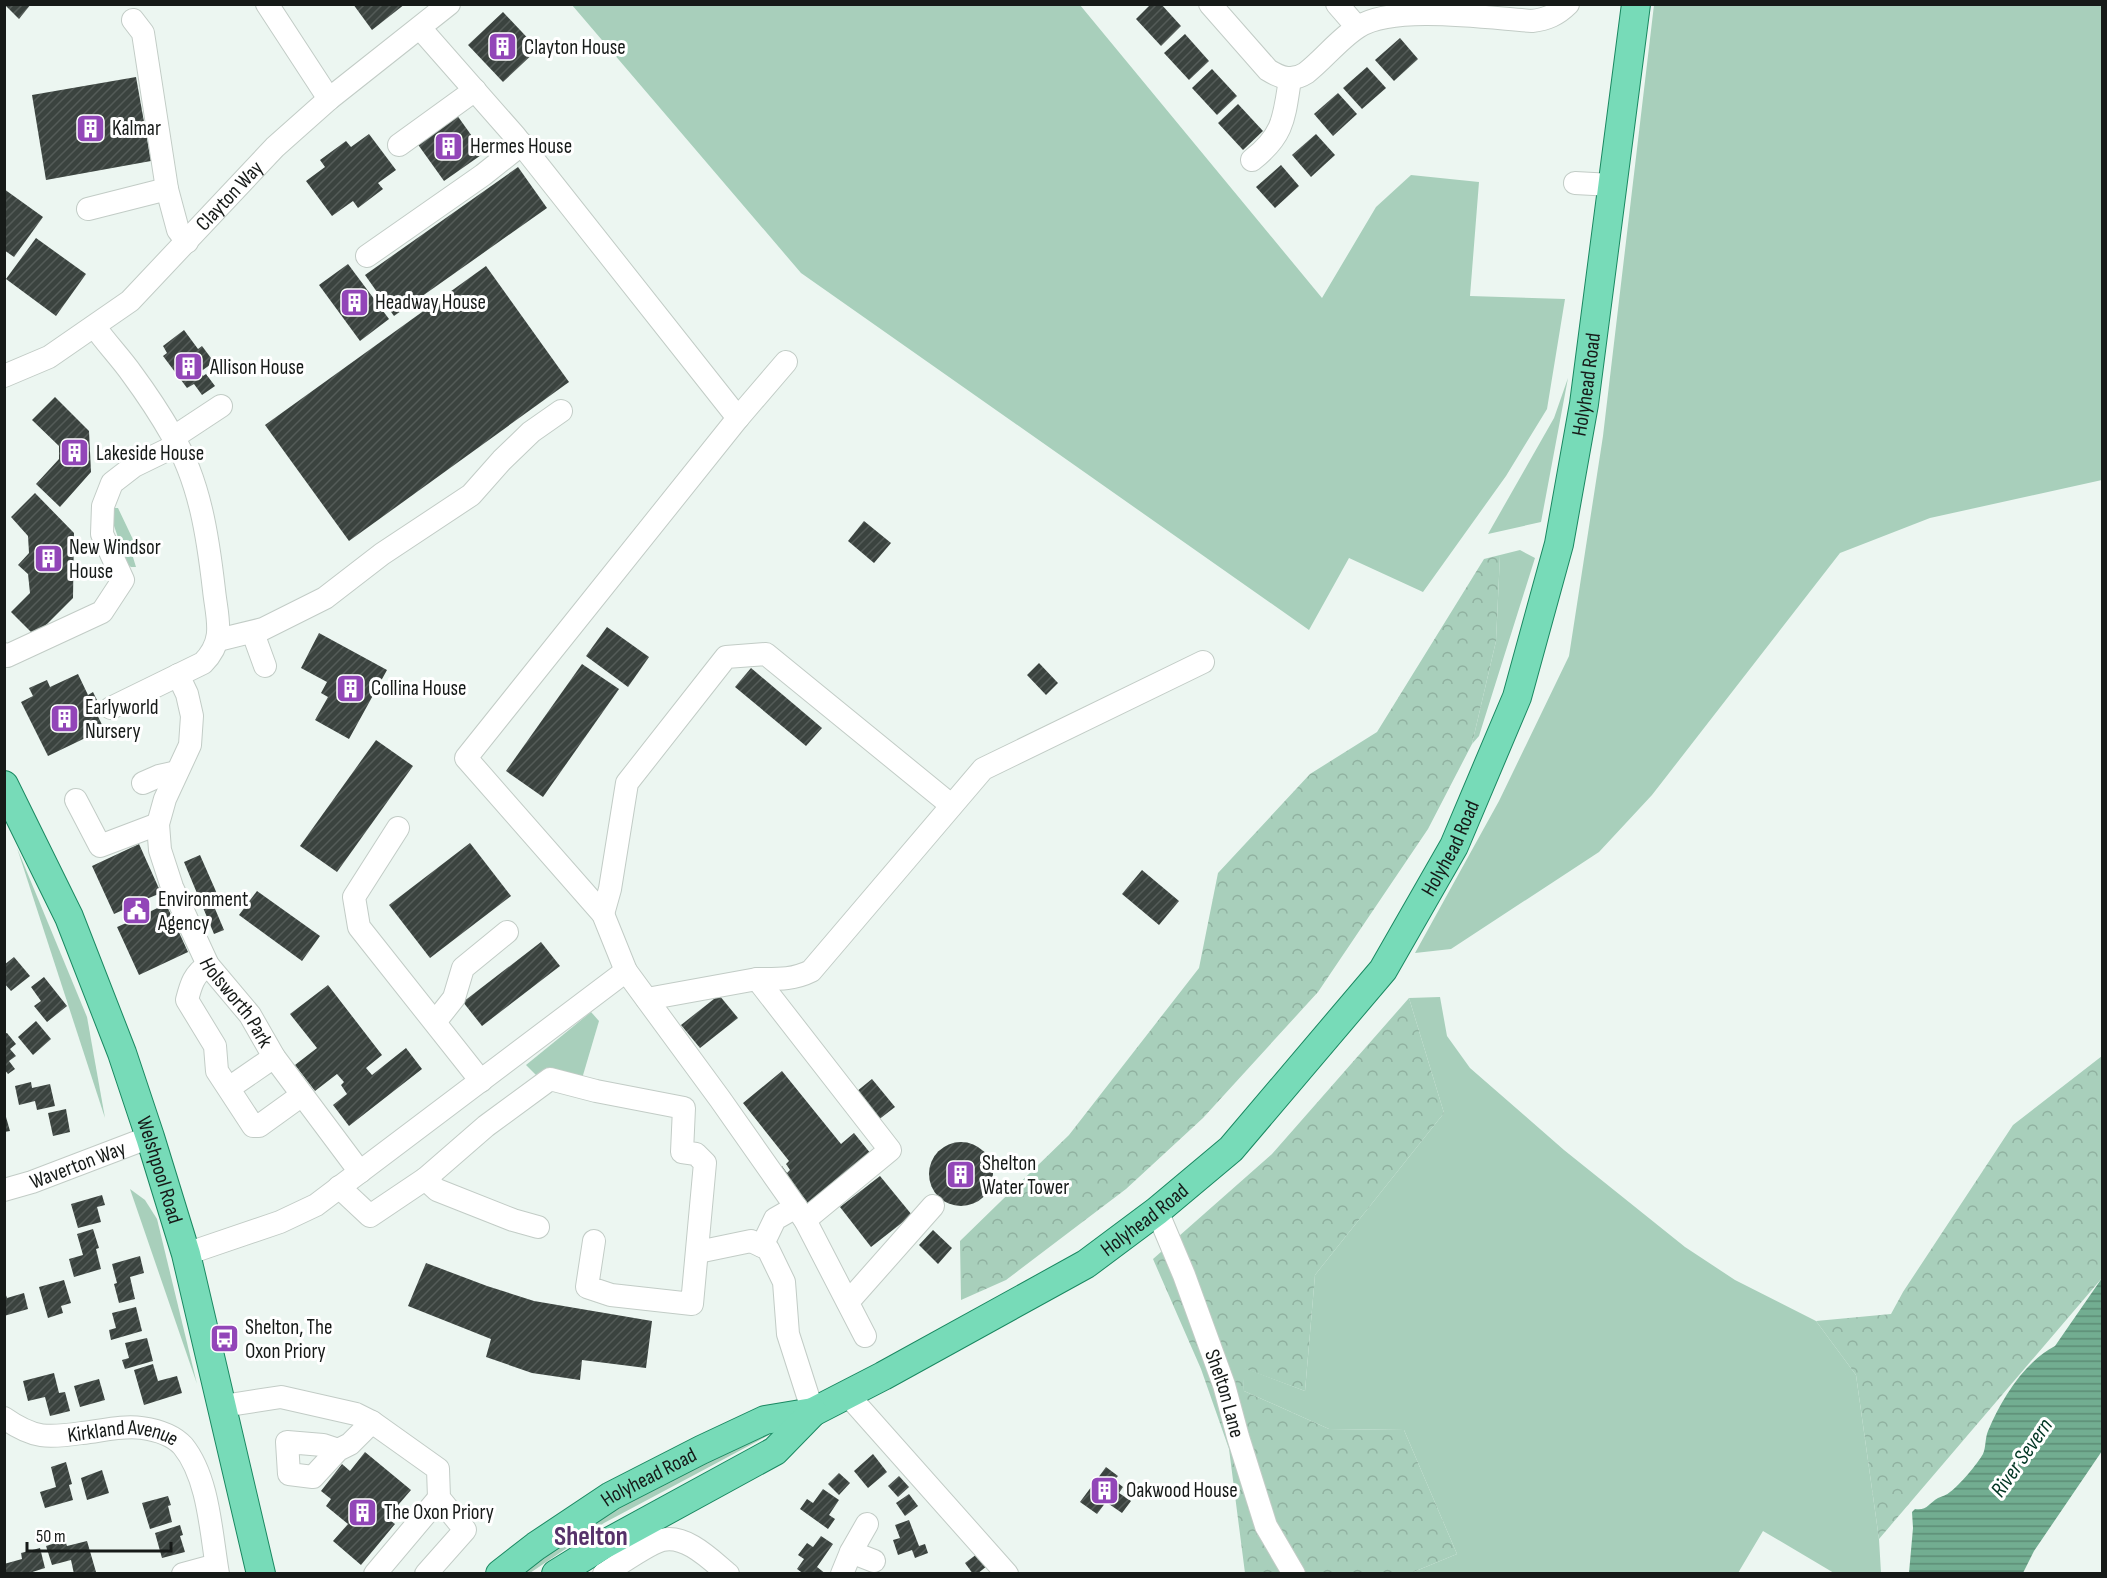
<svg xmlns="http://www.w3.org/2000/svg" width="2107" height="1578" font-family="'Sofia Sans Condensed',sans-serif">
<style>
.green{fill:#a8cfbb}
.forest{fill:url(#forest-crowns)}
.water{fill:url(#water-rules)}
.building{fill:url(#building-hatch)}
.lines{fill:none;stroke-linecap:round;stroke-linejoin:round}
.minor-casing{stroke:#c2ccc6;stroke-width:24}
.major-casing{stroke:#1a8861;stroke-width:30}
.minor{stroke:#fff;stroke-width:22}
.major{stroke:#77dbb8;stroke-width:28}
.labels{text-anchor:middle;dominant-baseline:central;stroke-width:6;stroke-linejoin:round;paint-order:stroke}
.poi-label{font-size:21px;fill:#161a18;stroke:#fff;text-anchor:start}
.street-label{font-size:21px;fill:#161a18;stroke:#fff}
.water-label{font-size:22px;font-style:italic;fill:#013623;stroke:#fff}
.district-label{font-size:27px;font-weight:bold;fill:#57326a;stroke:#fff}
</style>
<defs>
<pattern id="forest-crowns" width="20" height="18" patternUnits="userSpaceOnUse" patternTransform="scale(1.5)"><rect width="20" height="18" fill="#a8cfbb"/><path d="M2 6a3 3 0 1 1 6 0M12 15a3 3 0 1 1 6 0" fill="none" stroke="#90b1a0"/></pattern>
<pattern id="water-rules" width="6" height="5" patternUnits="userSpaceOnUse" patternTransform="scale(1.5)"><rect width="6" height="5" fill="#72ad91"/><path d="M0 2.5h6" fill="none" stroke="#5d8c75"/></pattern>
<pattern id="building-hatch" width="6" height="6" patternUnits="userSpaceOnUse" patternTransform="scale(1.5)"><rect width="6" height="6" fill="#3b433f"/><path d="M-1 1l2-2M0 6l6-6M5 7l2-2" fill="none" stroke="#545b58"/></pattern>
</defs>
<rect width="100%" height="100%" fill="#ecf6f1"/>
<g class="green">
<polygon points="572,5 1080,5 1322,298 1376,207 1411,175 1479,182 1470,296 1565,299 1547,409 1506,476 1423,592 1349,558 1309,630 801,273"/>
<polygon points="1654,5 2102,5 2102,480 1930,518 1840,553 1652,795 1599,852 1451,949 1415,953 1499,801 1569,656 1603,436"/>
<polygon points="1568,378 1541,522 1488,534 1554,418"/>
<polygon points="113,508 118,508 138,550 132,554 136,567 131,567 127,564 110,514"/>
<polygon points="1520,550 1535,558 1479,736 1472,744 1496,641 1500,555"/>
<polygon points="17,848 87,1017 105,1118"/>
<polygon points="1440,997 1447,1036 1470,1068 1564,1150 1685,1247 1735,1280 1816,1321 1856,1375 1879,1539 1881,1573 1834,1573 1763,1531 1738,1573 1411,1573 1457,1554 1404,1430 1329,1429 1244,1391 1242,1367 1305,1391 1315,1275 1444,1113 1409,998"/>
<polygon points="591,1012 599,1021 581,1082 538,1077 526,1065"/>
<polygon points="130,1189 145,1200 157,1219 197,1384"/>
<polygon points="771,1430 769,1435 604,1523 530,1573 510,1574 586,1521"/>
</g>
<g class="forest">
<polygon points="1500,555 1496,641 1472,744 1428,829 1318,992 1203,1118 1126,1189 1006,1280 961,1300 960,1241 1069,1135 1199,968 1218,873 1310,774 1377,732 1484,559"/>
<polygon points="1409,998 1444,1113 1315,1275 1305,1391 1243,1368 1244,1391 1329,1429 1404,1430 1457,1554 1411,1573 1245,1573 1229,1449 1201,1369 1153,1259 1272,1154"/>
<polygon points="2102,1056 2102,1278 1879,1539 1856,1375 1816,1321 1891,1314 1903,1292 2013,1125"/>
</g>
<path class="water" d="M2102,1278v173l-68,100 -11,22h-114l4,-45 -1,-16 3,-3c12,2 14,-6 23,-11 4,-2 9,-3 12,-6 9,-6 28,-29 33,-38 3,-7 2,-16 5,-23 13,-31 36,-69 67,-85z"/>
<g class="building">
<polygon points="4,4 31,4 19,19"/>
<polygon points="353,4 405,4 372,30"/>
<polygon points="1151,4 1161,4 1181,26 1161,46 1136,19"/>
<polygon points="503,12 538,49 503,82 468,45"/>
<polygon points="1185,34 1209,61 1189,80 1164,53"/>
<polygon points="1400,38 1418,59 1394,81 1375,60"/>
<polygon points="1367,67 1386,88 1362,109 1343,88"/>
<polygon points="1212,69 1237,96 1217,115 1192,88"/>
<polygon points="136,77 151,161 46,180 32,95"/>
<polygon points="1338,93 1357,114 1333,136 1314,114"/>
<polygon points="1238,104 1263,131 1243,150 1218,123"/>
<polygon points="454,111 484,153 444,181 414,139"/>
<polygon points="369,134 396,170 378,183 383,189 358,208 353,201 332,216 306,181 325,167 320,160 346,141 351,147"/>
<polygon points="1316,134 1335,155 1311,177 1292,155"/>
<polygon points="1281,165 1299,186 1275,208 1256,187"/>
<polygon points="518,167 547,208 394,316 365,275"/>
<polygon points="4,189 43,217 14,257 4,250"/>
<polygon points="36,238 86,274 56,316 6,279"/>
<polygon points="348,264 389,319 360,341 319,285"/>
<polygon points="486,266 569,382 349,541 265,425"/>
<polygon points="184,330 198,349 202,346 214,362 200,372 203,376 206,374 215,386 202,395 194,384 187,388 163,356 167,353 163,346"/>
<polygon points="55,397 89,431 91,472 60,507 36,484 59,459 59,446 32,420"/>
<polygon points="35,493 74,533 73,598 35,636 11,612 30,593 28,574 18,565 29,553 28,536 11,517"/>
<polygon points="864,521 891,543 874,563 848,541"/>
<polygon points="607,627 649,657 628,687 586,656"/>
<polygon points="319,633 387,670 349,739 315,720 328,697 321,693 327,682 301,668"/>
<polygon points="1039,663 1058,683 1046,695 1027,675"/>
<polygon points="582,664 619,689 543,797 506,771"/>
<polygon points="751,668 822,728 806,746 735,687"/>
<polygon points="78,674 88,695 93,692 100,706 94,708 104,729 48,756 21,702 33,696 29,688 47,680 50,687"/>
<polygon points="376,740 413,766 337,872 300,846"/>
<polygon points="470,843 511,896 430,958 389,905"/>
<polygon points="139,844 161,893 144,900 149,912 166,904 188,952 139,975 117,927 131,921 125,909 114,914 92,866"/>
<polygon points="200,855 218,896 214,898 216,903 213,904 224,930 214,934 184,862"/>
<polygon points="1142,870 1179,901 1159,925 1122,894"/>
<polygon points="257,891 320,936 302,961 239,915"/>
<polygon points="541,942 560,966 482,1026 463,1002"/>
<polygon points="14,957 30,976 11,991 4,983 4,965"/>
<polygon points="44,977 67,1006 47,1022 34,1006 41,1001 31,987"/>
<polygon points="328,985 382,1055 366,1068 372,1075 406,1048 422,1069 349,1126 333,1105 347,1094 341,1085 344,1082 337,1074 315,1091 295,1065 317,1048 290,1014"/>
<polygon points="719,995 738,1018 700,1048 681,1025"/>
<polygon points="36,1021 51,1039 33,1055 18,1037"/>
<polygon points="7,1033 16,1044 10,1049 16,1056 9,1061 15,1069 8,1074 4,1069 4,1034"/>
<polygon points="782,1071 841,1144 854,1133 871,1154 803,1209 774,1172 782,1166 787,1173 790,1170 786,1164 789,1161 743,1103"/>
<polygon points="872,1079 895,1107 873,1124 851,1096"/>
<polygon points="31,1082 32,1088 50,1084 55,1106 37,1110 35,1101 19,1105 15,1086"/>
<polygon points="66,1109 70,1132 53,1136 48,1113"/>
<polygon points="4,1110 10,1131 4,1132"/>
<circle cx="961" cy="1174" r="32"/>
<polygon points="880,1176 912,1215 871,1247 840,1207"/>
<polygon points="102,1195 105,1205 97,1207 101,1222 78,1228 71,1204"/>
<polygon points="93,1229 99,1248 96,1249 101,1269 74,1277 69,1259 83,1255 77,1234"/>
<polygon points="933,1230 952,1248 938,1264 919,1245"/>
<polygon points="140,1256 144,1273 130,1277 135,1299 119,1303 114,1284 117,1283 112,1264"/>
<polygon points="426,1263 487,1286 534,1301 652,1321 646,1368 582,1360 580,1380 532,1373 486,1357 491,1339 408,1306"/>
<polygon points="64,1280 71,1303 61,1306 63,1313 48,1318 39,1287"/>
<polygon points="4,1290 7,1298 24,1293 28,1309 4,1316"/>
<polygon points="136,1307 142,1331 111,1340 109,1330 116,1328 112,1313"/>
<polygon points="147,1338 153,1361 125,1369 122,1360 129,1358 125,1343"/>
<polygon points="153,1364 158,1381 177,1376 182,1393 144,1405 134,1370"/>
<polygon points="54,1373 59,1393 65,1392 70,1411 50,1416 45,1397 28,1401 23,1381"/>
<polygon points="99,1379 105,1400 80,1407 74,1386"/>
<polygon points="365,1452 411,1490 387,1518 395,1524 361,1565 333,1541 348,1524 326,1506 331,1499 321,1491 342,1464 350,1471"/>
<polygon points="873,1454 887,1472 868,1488 854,1471"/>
<polygon points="66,1462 72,1484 69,1485 73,1500 45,1508 40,1492 56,1487 51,1467"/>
<polygon points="1106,1467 1118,1476 1114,1480 1123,1487 1119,1493 1131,1501 1122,1513 1106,1502 1097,1514 1080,1502"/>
<polygon points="102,1470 109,1493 87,1500 81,1478"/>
<polygon points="839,1473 850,1483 839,1495 828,1484"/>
<polygon points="899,1476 909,1487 898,1497 888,1486"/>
<polygon points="823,1489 839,1500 829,1515 835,1519 828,1529 800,1509 807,1499 813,1503"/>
<polygon points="909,1494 918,1506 905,1516 896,1503"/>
<polygon points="168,1496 171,1505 168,1506 172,1522 150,1529 142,1503"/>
<polygon points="909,1520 919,1546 925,1544 928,1553 915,1558 912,1550 898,1555 893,1540 900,1538 895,1525"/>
<polygon points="180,1525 183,1535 180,1536 185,1552 162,1558 155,1533"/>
<polygon points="821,1536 833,1544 817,1567 826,1574 804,1574 797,1569 804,1559 798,1555 807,1543 813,1547"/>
<polygon points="65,1540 67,1546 87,1541 96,1572 74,1574 71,1560 52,1565 46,1546"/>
<polygon points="40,1548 45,1568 26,1574 4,1574 4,1564 22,1559 21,1553"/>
<polygon points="977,1554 987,1566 977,1574 973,1574 965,1563"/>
</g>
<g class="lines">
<defs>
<g id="minor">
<polyline points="267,4 329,99"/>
<path d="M1210,4l58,66c13,8 24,12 38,3 18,-14 33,-34 52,-46 36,-23 130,-9 174,-6 15,-2 25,-6 36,-17"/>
<polyline points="1337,4 1357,27"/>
<polyline points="133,20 143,33 167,189"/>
<polyline points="420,28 515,136 738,418"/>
<polyline points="399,145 475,90"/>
<path d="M1252,160c32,-25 32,-42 38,-81"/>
<polyline points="1575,183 1612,185"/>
<polyline points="88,209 167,189 178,230 187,242"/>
<polyline points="367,256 483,175 522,144"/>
<path d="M95,327c11,16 25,30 37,47 14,19 28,40 40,61 28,46 36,103 42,155 3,29 12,50 -11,73l-92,45"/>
<path id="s1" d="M4,376l45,-19 81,-56 145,-154 54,-48 120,-95"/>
<polyline points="174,437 221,406"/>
<polyline points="253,633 265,666"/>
<polyline points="218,640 263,629 325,598 382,554 471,495 502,460 531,432 561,411"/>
<polyline points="4,654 7,656 102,612 123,580 102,534 103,506 112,483 134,466 177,445"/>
<path id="s2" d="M178,675l9,19 5,22 -2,29 -25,54 -7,25 2,26 12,37 36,78 42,50 24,42 86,115"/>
<polyline points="143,783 159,776 177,772"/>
<polyline points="76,800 100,846 158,824"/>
<polyline points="398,828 354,897 359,927 481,1081"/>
<polyline points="603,914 610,889 627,783 726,657 766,654 951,805"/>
<path d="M208,965c-14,9 -17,19 -21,35l28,46 2,25 36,55h6l43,-31"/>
<polyline points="626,971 603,914 466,758 738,418 786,362"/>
<path d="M757,979c20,0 36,1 54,-8l172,-202 220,-107"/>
<polyline points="647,999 757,979 890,1150 805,1220"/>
<polyline points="435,1022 454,998 463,968 507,932"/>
<polyline points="229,1088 274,1057"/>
<polyline points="339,1187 370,1216 425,1179"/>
<path id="s3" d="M4,1190l28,-8 118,-45"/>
<path id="s4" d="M1157,1211l27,64 40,110 14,52 28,89 28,48"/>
<polyline points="538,1227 513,1220 437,1190 425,1179 486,1126 550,1079 596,1091 684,1108 682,1152 696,1154 705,1163 692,1304 611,1295 587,1287 594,1241"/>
<polyline points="762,1246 775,1219 796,1207"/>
<polyline points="698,1252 751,1241 768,1249 784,1282 788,1334 813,1412"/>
<polyline points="186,1254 280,1222 316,1205 626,971 720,1099 805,1220 865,1336"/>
<polyline points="848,1302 933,1206"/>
<polyline points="847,1394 1007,1574"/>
<polyline points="223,1406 281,1397 356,1414 372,1422 438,1469 439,1498 465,1530 426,1574"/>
<path id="s5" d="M4,1418c30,21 44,20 78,15 19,-2 41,-8 60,-5 14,2 31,7 41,18 26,32 28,88 35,128"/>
<polyline points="338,1450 323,1445 287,1442 289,1474 313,1477 338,1450 350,1444 372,1422"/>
<polyline points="851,1552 874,1561"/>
<polyline points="183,1574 216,1565"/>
<polyline points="375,1574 439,1498"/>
<path d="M604,1574c12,-8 46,-31 58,-34 24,-6 49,20 66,34"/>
<polyline points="842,1574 851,1552 867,1524"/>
</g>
<g id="major">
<path id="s6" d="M4,785l65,132 53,136 28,84 36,117 75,320"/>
<path id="s7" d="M500,1574l36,-28 75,-50 90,-46 64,-30 48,-8 70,-36 203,-112 71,-53 74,-62 152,-179 71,-124 63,-149 42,-153 25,-140 52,-400"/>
<polyline points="556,1574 603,1545 775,1451 813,1412"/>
</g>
</defs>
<use href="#minor" class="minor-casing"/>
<use href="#major" class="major-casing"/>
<use href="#minor" class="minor"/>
<use href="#major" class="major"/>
</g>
<defs>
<symbol id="building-square" viewBox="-11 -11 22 22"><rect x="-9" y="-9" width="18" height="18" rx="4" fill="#9246b8" stroke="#fff"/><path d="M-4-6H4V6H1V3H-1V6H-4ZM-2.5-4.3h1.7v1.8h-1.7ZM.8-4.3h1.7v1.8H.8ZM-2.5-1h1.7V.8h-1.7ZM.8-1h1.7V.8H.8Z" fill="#fff"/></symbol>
<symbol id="civic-square" viewBox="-11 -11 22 22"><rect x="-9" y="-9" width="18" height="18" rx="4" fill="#9246b8" stroke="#fff"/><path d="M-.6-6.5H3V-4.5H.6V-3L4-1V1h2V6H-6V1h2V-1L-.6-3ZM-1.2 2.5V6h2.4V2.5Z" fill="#fff"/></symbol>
<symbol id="bus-square" viewBox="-11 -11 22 22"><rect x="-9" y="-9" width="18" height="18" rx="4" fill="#9246b8" stroke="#fff"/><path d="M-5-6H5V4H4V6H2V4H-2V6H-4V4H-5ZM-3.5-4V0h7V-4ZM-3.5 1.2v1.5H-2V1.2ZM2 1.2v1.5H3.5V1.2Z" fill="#fff"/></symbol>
</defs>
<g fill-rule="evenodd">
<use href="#building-square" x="486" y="30" width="33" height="33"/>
<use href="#building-square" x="74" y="112" width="33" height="33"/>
<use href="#building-square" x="432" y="130" width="33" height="33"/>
<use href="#building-square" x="338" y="286" width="33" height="33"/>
<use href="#building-square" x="172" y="350" width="33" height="33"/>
<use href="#building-square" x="58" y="436" width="33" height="33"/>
<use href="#building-square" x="32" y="542" width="33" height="33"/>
<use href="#building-square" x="334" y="672" width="33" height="33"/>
<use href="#building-square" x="48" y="702" width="33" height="33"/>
<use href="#civic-square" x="120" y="894" width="33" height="33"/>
<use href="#building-square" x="944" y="1158" width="33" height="33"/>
<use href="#bus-square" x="208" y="1322" width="33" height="33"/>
<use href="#building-square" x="1088" y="1474" width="33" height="33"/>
<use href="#building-square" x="346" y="1496" width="33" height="33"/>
</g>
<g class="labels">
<g class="poi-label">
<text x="524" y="47">Clayton House</text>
<text x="112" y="128">Kalmar</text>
<text x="470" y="146">Hermes House</text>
<text x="375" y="302">Headway House</text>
<text x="210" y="367">Allison House</text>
<text x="96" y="453">Lakeside House</text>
<text x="69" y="547">New Windsor<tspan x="69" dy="24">House</tspan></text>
<text x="371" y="688">Collina House</text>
<text x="85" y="707">Earlyworld<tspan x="85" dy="24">Nursery</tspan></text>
<text x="158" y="899">Environment<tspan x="158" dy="24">Agency</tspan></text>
<text x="982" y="1163">Shelton<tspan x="982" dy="24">Water Tower</tspan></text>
<text x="245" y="1327">Shelton, The<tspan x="245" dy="24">Oxon Priory</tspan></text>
<text x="1126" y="1490">Oakwood House</text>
<text x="384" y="1512">The Oxon Priory</text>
</g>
<g class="street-label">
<text stroke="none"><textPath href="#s1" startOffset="292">Clayton Way</textPath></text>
<text stroke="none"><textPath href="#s7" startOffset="1712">Holyhead Road</textPath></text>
<text stroke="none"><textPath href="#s7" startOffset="1226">Holyhead Road</textPath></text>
<text stroke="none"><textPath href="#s2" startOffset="356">Holsworth Park</textPath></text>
<text stroke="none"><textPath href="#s3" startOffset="78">Waverton Way</textPath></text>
<text stroke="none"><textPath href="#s6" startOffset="416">Welshpool Road</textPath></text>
<text stroke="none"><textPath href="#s7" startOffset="740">Holyhead Road</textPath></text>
<text stroke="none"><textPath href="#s4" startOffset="195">Shelton Lane</textPath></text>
<text stroke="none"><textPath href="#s5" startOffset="124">Kirkland Avenue</textPath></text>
<text stroke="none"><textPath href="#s7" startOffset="178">Holyhead Road</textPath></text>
</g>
<g class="water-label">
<text transform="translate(2022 1458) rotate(-55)">River Severn</text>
</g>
<g class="district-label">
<text x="591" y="1537">Shelton</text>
</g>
</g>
<rect width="2107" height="1578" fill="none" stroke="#161a18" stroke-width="12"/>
<path d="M27 1542v9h144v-9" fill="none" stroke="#161a18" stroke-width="3"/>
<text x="36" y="1542" font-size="18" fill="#161a18" stroke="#ffffff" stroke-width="4.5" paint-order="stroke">50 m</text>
</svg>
